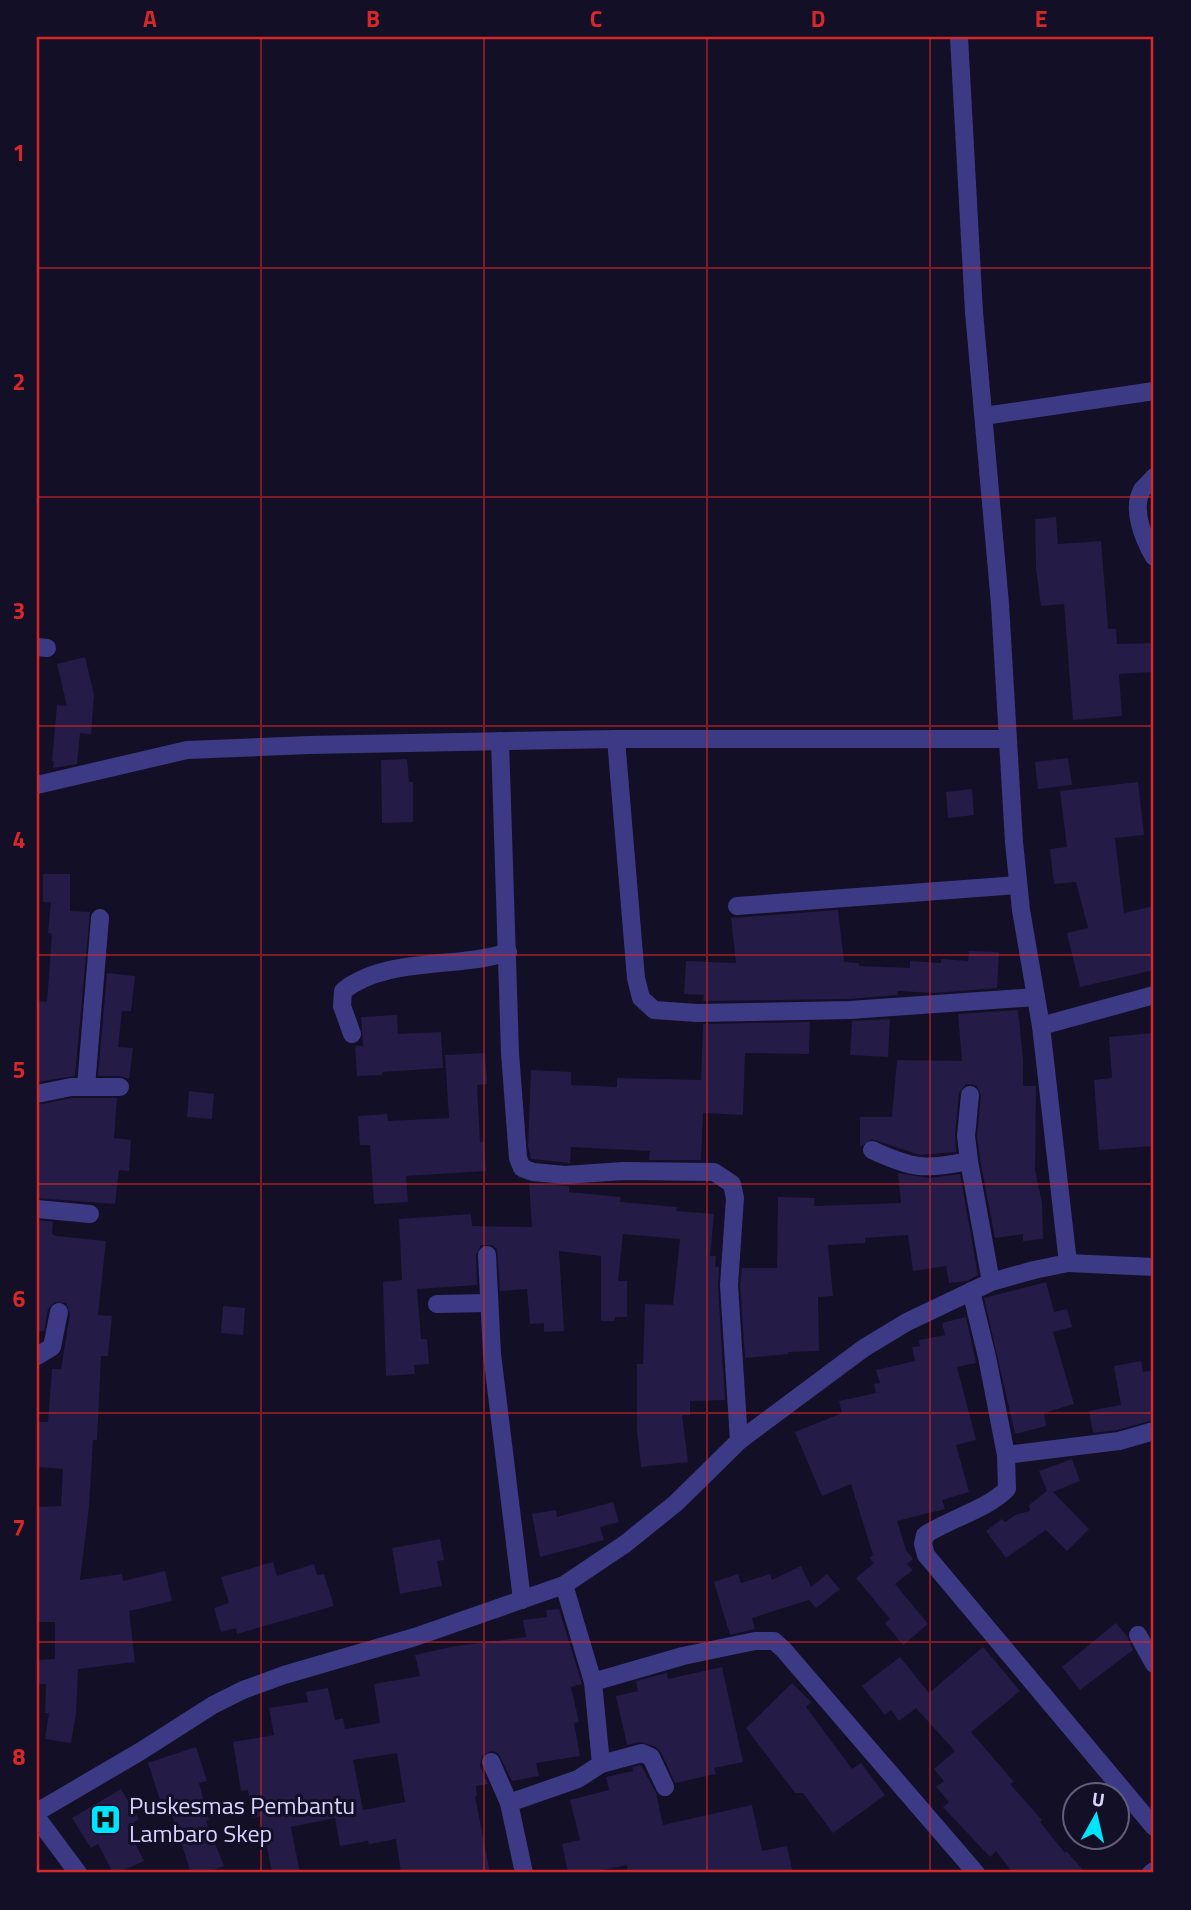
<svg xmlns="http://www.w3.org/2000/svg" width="1191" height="1910" font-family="'Titillium Web',sans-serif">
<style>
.building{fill:#241b47;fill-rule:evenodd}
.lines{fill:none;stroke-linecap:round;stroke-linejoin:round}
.minor{stroke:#3d3a85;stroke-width:18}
.grid{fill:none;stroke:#d62828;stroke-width:2;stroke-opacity:0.55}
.labels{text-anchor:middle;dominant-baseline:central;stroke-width:6;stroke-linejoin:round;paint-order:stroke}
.poi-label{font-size:24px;fill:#d9d4ff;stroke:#130f26;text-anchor:start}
.neatline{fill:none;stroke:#d62828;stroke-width:2.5}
.grid-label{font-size:23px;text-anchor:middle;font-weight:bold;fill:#d62828}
</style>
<rect width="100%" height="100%" fill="#130f26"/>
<g class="building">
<polygon points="1056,517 1058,544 1101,541 1108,629 1116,629 1117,644 1154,643 1154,672 1119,674 1122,716 1073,720 1064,604 1041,606 1036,568 1035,519"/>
<polygon points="85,657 94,695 91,734 80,733 77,764 53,768 54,761 52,761 57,705 67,706 57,664"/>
<polygon points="1068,758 1072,785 1038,789 1035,762"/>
<polygon points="407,759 409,782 413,782 413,822 382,823 381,760"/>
<polygon points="1138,782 1144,835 1115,838 1124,913 1154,906 1154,970 1080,987 1067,933 1088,928 1076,882 1054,884 1050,849 1067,847 1060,791"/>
<polygon points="972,789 974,815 948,818 946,792"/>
<polygon points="43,874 70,874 70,911 90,912 75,1076 37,1082 37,1001 47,1002 52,934 48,933 51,902 43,902"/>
<polygon points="838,910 844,962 859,963 859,966 910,968 910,961 941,963 941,959 968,961 969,951 999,952 997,988 935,993 898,991 897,995 849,999 703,1001 704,995 684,994 686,961 736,963 731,918"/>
<polygon points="107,973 135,976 131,1011 122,1011 118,1047 133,1048 129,1079 120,1076 98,1076"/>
<polygon points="1018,1010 1023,1059 1023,1086 1036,1086 1035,1170 1042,1203 1043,1239 1023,1241 1023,1234 995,1238 980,1159 977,1136 981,1095 976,1085 966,1084 959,1093 955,1135 956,1152 920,1155 872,1139 860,1147 860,1117 892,1117 897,1060 962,1061 958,1014"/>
<polygon points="397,1015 398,1034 441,1032 443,1068 382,1072 382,1075 357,1076 355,1046 363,1046 361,1017"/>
<polygon points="890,1019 888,1057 850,1055 852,1021"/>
<polygon points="810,1022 809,1054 745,1053 743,1115 703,1113 701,1160 649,1160 650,1151 571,1147 570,1163 531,1159 528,1146 531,1070 571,1072 571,1085 617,1087 617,1078 701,1080 703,1024"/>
<polygon points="1154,1033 1154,1146 1099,1150 1094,1080 1112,1078 1109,1037"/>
<polygon points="485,1053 487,1084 477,1085 480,1142 484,1141 486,1171 406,1176 408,1202 374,1204 370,1145 360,1145 358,1116 387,1114 388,1121 449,1118 445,1055"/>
<polygon points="189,1091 214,1094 212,1119 187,1117"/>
<polygon points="72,1098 117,1098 114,1138 131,1140 129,1171 119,1170 115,1204 37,1198 37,1105"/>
<polygon points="898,1173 929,1178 960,1174 978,1275 967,1281 949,1283 946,1266 913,1271 908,1235 865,1238 865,1243 828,1245 833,1296 818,1297 819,1351 788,1352 789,1354 745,1358 740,1285 742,1268 777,1268 778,1197 815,1198 814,1206 901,1203"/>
<polygon points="529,1183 569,1186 569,1192 621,1197 620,1202 677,1207 676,1211 714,1214 710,1256 716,1256 715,1267 719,1267 718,1286 725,1400 690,1401 690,1415 682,1415 688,1462 641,1467 637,1430 637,1364 643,1364 645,1304 673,1305 680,1239 623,1234 618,1281 627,1281 627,1317 615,1317 615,1321 601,1321 601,1256 559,1251 564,1331 544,1332 544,1323 530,1324 527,1289 500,1291 497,1249 492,1245 481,1245 476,1255 477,1285 417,1289 421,1339 427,1339 429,1364 414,1365 415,1374 386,1376 383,1282 402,1280 399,1219 471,1214 472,1226 532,1227"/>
<polygon points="37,1220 53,1222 52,1234 56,1236 106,1241 98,1315 112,1316 108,1356 101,1356 97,1440 93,1440 89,1507 80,1580 122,1574 123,1581 165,1571 172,1601 129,1611 135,1662 78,1669 76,1714 71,1743 45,1739 49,1713 45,1713 46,1684 37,1684 37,1660 55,1659 55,1622 37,1622 37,1507 61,1506 63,1469 37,1467 37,1422 48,1422 52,1369 61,1369 70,1314 66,1303 55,1302 48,1309 44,1331 37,1331"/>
<polygon points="1046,1282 1054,1312 1067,1309 1072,1327 1053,1332 1074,1404 1044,1413 1046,1426 1015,1434 984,1298"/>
<polygon points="223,1306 245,1308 243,1335 221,1333"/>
<polygon points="966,1317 976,1363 957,1367 976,1440 956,1445 969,1492 942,1500 945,1509 897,1521 906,1550 913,1559 907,1564 913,1570 895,1584 928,1624 903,1645 885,1623 890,1619 856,1578 874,1563 869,1558 873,1555 851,1484 822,1496 795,1432 842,1413 839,1401 876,1393 874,1384 880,1383 876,1370 915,1361 912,1347 920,1346 919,1340 945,1335 942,1323"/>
<polygon points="1141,1361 1143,1372 1154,1370 1154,1420 1117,1430 1093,1433 1089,1411 1121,1405 1114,1366"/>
<polygon points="1072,1459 1080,1481 1053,1492 1089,1529 1067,1551 1046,1530 1006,1558 986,1531 1002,1519 1005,1522 1015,1515 1030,1511 1029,1505 1047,1491 1039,1471"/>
<polygon points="613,1502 619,1522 600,1527 604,1540 540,1557 532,1514 556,1510 557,1517"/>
<polygon points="440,1539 444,1560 437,1561 442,1586 400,1594 392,1548"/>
<polygon points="273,1562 277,1576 314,1564 317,1575 324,1574 334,1606 237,1634 236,1628 221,1632 214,1608 229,1603 221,1577"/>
<polygon points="801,1566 811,1587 827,1574 840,1589 816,1608 809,1600 752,1618 755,1629 730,1635 714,1582 738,1574 741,1583 770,1574 772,1580"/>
<path d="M559,1609l23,75 -11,3 8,35 -5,1 6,33 -44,7 3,13 -27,5 -14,-28 -6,-2 -10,4 -2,11 8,18 -12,2 1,10h-2l15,77h-89l-5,-34 -27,5 -1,-3 -28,5 -5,-28 -44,9 9,46h-28l-11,-57 -8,2 -5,-28 -7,1 -8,-49 41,-7 -5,-27 39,-6 -2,-10 22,-4 7,32 8,-2 2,11 35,-6 -6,-39 46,-8 -5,-21 35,-8 76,-10 -3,-17 24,-3 -1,-7zM397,1753l8,49 -42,8 -10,-50z"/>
<polygon points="1116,1623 1127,1636 1133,1650 1080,1690 1062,1667"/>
<polygon points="983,1647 1020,1691 971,1732 1014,1782 1010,1784 1042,1820 1040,1822 1065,1853 1066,1851 1086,1873 1013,1873 996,1851 990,1857 943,1807 949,1802 936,1787 944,1781 934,1769 955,1751 916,1708 899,1721 891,1710 885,1715 862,1686 900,1657 929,1693"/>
<polygon points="722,1667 743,1762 714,1768 716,1774 675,1783 661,1752 656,1747 640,1742 627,1745 616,1696 638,1691 636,1681 667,1673 668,1679"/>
<polygon points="792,1683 811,1702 806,1707 852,1769 861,1763 885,1795 833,1833 803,1793 795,1793 746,1728"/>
<polygon points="196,1747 207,1781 199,1783 209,1820 206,1821 224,1866 206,1873 191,1873 168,1802 162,1806 148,1763"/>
<polygon points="641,1765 656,1793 663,1825 752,1805 762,1851 787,1846 793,1873 628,1873 627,1865 589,1873 568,1873 562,1844 580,1840 570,1800 609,1790 606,1777 633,1771 632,1767"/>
<polygon points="121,1789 139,1819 127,1827 144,1861 118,1873 113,1873 98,1844 91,1848 72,1818"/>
</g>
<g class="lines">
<g class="minor">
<polyline points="984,416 1154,391"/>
<path d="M1154,477c-3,4 -9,9 -12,13 -11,19 2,50 12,67"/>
<polyline points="37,647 47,648"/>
<polyline points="616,739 636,978 641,998 654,1010 697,1013 850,1010 1036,997"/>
<polyline points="500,741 510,1053 518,1158 522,1168 533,1172 565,1175 623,1171 714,1172 732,1184 735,1198 729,1285 739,1441"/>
<polyline points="37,785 187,750 309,745 616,739 1007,739"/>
<polyline points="737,906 1018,885"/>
<polyline points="1041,1026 1154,995"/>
<path d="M352,1034l-10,-28 1,-15c43,-35 116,-22 165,-39"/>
<polyline points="86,1086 100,918"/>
<polyline points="37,1094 71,1087 120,1087"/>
<polyline points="970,1095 966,1136 969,1161 991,1282"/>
<path d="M872,1150c41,19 52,20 97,11"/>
<polyline points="37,1209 90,1214"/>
<polyline points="487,1255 492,1354 522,1600"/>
<polyline points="1068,1263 1154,1267"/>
<path d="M971,1291l16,66 19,98 1,34c-21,21 -56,29 -82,46l-2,9 3,11 228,272"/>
<polyline points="437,1304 489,1303"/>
<polyline points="37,1356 52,1347 59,1312"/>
<polyline points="1006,1455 1119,1441 1154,1431"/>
<polyline points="1138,1635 1154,1664"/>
<polyline points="593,1682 683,1656 755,1641 774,1641 783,1649 976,1873"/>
<polyline points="491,1762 509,1803"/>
<polyline points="601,1764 642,1753 651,1757 665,1787"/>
<polyline points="37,1812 141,1751 213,1705 243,1690 284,1675 415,1637 564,1585 625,1544 676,1503 739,1441 864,1348 907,1322 991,1282 1034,1270 1068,1263 1041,1026 1021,910 1014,842 1000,604 974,312 959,37"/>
<polyline points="37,1818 78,1873"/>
<polyline points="524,1873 509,1803 578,1779 601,1764 593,1682 564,1585"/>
<polyline points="1151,1873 1154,1871"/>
</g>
</g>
<path class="grid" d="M261,37v1836M484,37v1836M707,37v1836M930,37v1836M37,268h1117M37,497h1117M37,726h1117M37,955h1117M37,1184h1117M37,1413h1117M37,1642h1117"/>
<defs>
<symbol id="hospital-square" viewBox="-11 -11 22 22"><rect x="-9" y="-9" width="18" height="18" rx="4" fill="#00e5ff" stroke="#130f26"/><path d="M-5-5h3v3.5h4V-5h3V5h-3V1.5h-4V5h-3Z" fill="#111"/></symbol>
</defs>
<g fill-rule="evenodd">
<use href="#hospital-square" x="88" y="1802" width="35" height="35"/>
</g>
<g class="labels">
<g class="poi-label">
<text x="129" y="1805">Puskesmas Pembantu<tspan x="129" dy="28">Lambaro Skep</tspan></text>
</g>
</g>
<rect width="1191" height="1910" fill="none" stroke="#130f26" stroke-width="77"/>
<g transform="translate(1096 1816) rotate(8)"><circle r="33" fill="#130f26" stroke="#625e7d" stroke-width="2"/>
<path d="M0-5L12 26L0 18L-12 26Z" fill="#00e5ff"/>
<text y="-10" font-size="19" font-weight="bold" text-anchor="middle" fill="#d9d4ff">U</text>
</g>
<rect x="38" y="38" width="1114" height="1833" class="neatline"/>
<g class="grid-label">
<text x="150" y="27">A</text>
<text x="373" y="27">B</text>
<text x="596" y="27">C</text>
<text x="818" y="27">D</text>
<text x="1041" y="27">E</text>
<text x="19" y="161">1</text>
<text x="19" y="390">2</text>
<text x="19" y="619">3</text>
<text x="19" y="848">4</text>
<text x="19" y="1078">5</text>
<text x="19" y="1307">6</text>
<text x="19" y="1536">7</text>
<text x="19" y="1765">8</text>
</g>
</svg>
